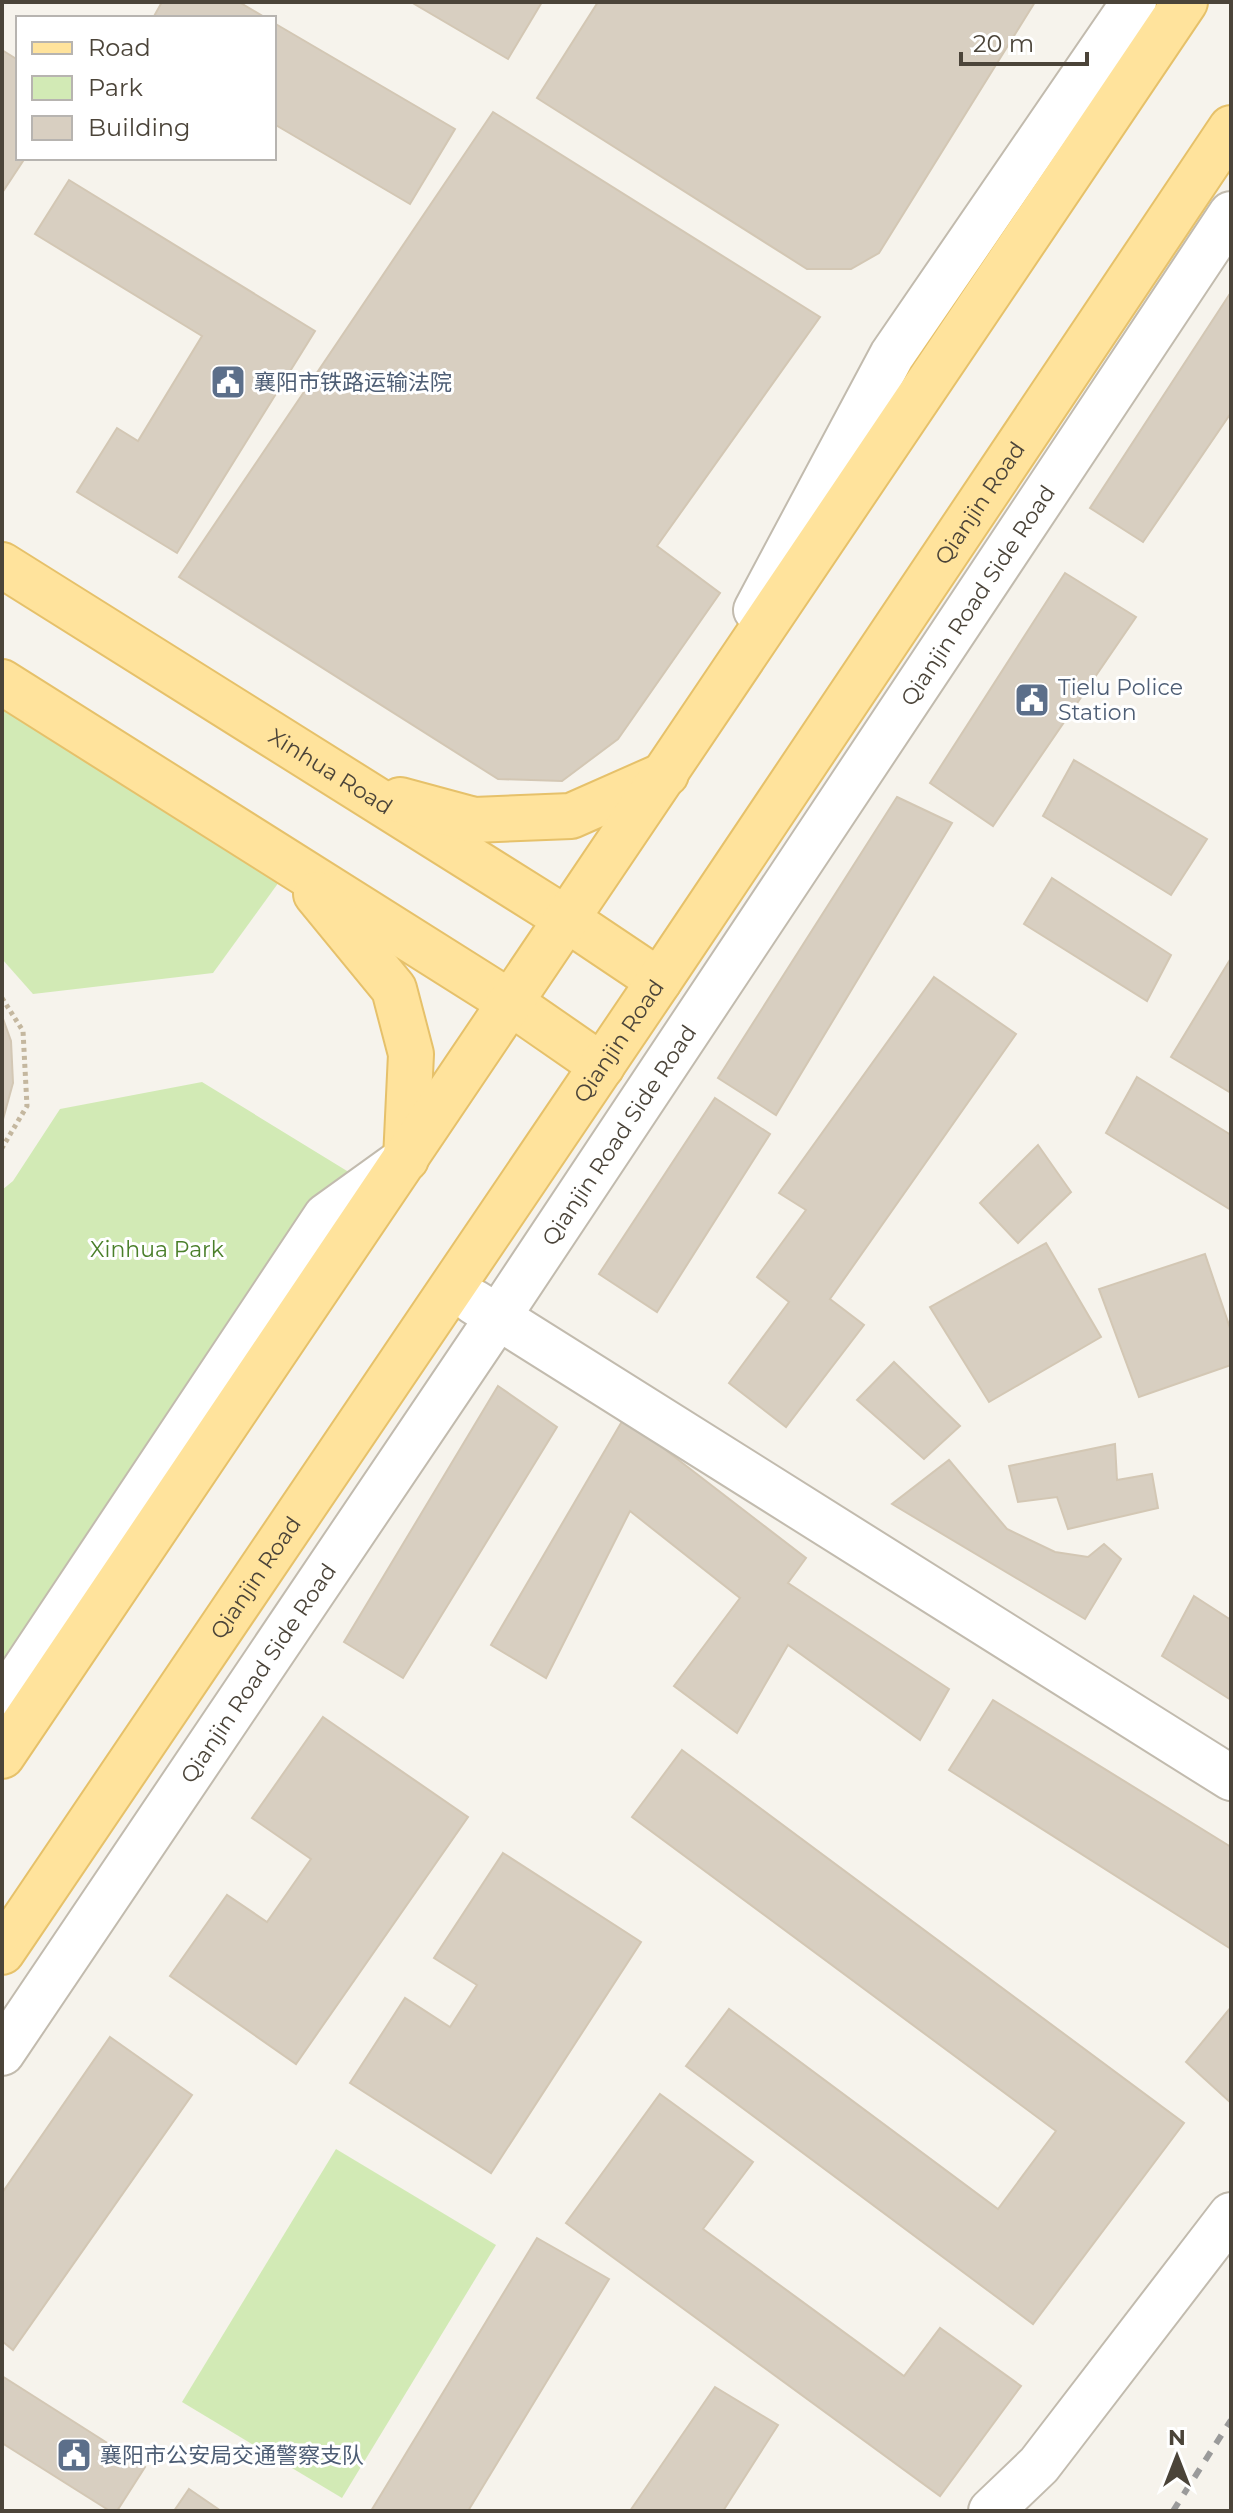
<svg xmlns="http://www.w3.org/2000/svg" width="1233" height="2513" font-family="Montserrat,'Noto Sans SC',sans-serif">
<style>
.green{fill:#d2eab5}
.building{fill:#d8cfc1;stroke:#d3c7b4;stroke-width:2}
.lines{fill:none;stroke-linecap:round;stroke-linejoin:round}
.minor-casing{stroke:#c2bbae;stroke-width:48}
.major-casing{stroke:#e6c16a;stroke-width:48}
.path{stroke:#c4b79f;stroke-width:5;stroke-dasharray:4 4;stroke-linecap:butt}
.minor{stroke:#fff;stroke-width:44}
.major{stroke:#ffe39c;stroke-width:44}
.rail{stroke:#9a9a9a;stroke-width:6;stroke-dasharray:10 10;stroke-linecap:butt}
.labels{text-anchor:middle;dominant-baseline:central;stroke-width:6;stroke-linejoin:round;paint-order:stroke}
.service-label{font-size:22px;fill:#4e5e75;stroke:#fff;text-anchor:start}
.street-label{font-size:22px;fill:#4b4439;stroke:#fff}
.park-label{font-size:22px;fill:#4a7f2a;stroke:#fff}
</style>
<rect width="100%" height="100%" fill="#f6f3ec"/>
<g class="green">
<polygon points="2,682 292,864 213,973 33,994 2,959"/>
<polygon points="202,1082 383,1193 2,1756 2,1190 13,1181 60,1109"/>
<polygon points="336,2149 496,2245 342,2498 182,2402"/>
</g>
<g class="building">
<polygon points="162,2 239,2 266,18 153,18"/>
<polygon points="411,2 542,2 508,59"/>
<polygon points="598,2 1035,2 879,253 851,269 807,269 537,98"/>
<polygon points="274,23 455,129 410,204 274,124"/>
<polygon points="2,50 18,60 18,158 25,158 2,193"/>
<polygon points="493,112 820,317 657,546 720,593 618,739 562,781 498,779 179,577"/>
<polygon points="69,180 315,331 177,553 77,492 117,428 138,441 202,336 35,234"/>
<polygon points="1231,292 1231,413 1143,542 1090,508"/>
<polygon points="1065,573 1136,617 993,826 930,783"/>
<polygon points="1074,760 1207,839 1171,895 1043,816"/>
<polygon points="897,797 952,823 776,1115 718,1078"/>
<polygon points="1052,878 1171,955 1147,1001 1024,924"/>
<polygon points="1231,958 1231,1093 1171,1057"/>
<polygon points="934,977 1016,1034 830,1299 864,1325 786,1427 729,1383 789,1302 757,1277 806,1210 779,1193"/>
<polygon points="2,1016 11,1041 13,1083 2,1123"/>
<polygon points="1137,1077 1231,1135 1231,1210 1106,1133"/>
<polygon points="715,1098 770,1134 657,1312 599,1274"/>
<polygon points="1038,1145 1071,1192 1018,1243 980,1203"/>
<polygon points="1046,1243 1101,1337 989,1402 930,1307"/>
<polygon points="1205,1254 1231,1331 1231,1365 1139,1397 1099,1289"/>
<polygon points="894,1362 960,1426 924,1459 857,1400"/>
<polygon points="498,1386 557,1427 403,1678 344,1642"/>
<polygon points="624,1418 806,1558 788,1583 949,1689 920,1740 788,1645 737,1733 674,1686 740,1598 630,1511 546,1678 491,1645"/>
<polygon points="1115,1444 1117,1480 1152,1474 1158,1508 1068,1529 1057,1497 1018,1502 1009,1466"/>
<polygon points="949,1460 1007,1529 1055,1552 1088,1557 1104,1544 1121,1559 1085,1619 892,1504"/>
<polygon points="1194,1596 1231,1620 1231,1700 1162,1656"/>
<polygon points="993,1700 1231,1847 1231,1949 949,1770"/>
<polygon points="323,1717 468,1817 296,2064 170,1976 227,1895 267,1922 311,1859 252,1818"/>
<polygon points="682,1750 1184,2123 1033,2324 686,2066 729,2009 998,2209 1056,2131 632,1817"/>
<polygon points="503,1853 641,1942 491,2173 350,2083 405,1998 450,2027 477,1985 434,1958"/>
<polygon points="1231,2007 1231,2103 1186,2062"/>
<polygon points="110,2037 192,2095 13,2350 2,2341 2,2193"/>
<polygon points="660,2094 753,2162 703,2229 904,2376 940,2328 1021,2386 940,2496 566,2223"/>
<polygon points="537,2238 609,2279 468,2511 371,2511"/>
<polygon points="2,2376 145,2467 117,2511 110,2511 2,2443"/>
<polygon points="715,2387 778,2425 723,2511 630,2511"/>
<polygon points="189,2489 221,2511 174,2511"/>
</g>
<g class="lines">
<defs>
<g id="minor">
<polyline points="756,610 892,355 1134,2"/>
<polyline points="474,1302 1231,1778"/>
<polyline points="2,1703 326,1216 401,1162"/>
<path id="s1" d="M2,2053l496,-736 733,-1103"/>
<polyline points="991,2511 1039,2465 1231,2215"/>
</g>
<g id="major">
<path id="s2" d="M2,565l566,355 91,61"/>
<polyline points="2,682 511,1003 602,1066"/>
<polyline points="400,800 474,820 571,816 666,774"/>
<polyline points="316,894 394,989 411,1054 406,1159"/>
<polyline points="2,1756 1185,2"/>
<path id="s3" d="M2,1952l657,-971 572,-853"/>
</g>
</defs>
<use href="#minor" class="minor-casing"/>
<use href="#major" class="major-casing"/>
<polyline class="path" points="2,998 23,1031 27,1106 2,1148"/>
<use href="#minor" class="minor"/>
<use href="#major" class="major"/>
<polyline class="rail" points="1173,2511 1231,2420"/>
</g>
<defs>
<symbol id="civic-square" viewBox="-11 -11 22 22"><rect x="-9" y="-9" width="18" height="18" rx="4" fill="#5c6f8a" stroke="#fff"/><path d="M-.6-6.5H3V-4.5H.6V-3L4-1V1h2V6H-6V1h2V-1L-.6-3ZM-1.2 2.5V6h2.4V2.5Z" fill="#fff"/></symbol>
</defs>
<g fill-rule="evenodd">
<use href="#civic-square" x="208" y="362" width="40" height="40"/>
<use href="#civic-square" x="1012" y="680" width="40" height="40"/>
<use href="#civic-square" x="54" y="2435" width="40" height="40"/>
</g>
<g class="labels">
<g class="service-label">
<text x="254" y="382">襄阳市铁路运输法院</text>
<text x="1058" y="687">Tielu Police<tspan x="1058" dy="25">Station</tspan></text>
<text x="100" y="2455">襄阳市公安局交通警察支队</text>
</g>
<g class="street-label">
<text stroke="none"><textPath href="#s3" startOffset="1748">Qianjin Road</textPath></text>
<text stroke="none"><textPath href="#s1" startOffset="1754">Qianjin Road Side Road</textPath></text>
<text stroke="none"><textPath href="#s2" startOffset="388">Xinhua Road</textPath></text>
<text stroke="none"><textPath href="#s3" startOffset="1100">Qianjin Road</textPath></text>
<text stroke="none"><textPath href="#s1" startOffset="1106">Qianjin Road Side Road</textPath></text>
<text stroke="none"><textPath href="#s3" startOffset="452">Qianjin Road</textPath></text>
<text stroke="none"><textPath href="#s1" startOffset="458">Qianjin Road Side Road</textPath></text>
</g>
<g class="park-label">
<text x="157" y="1249">Xinhua Park</text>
</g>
</g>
<rect width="1233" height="2513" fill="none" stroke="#4b4439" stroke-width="8"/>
<rect x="16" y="16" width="260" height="144" fill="#ffffff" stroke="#b7b4b0" stroke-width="2"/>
<rect x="32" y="42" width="40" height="12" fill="#ffe39c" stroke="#b7b4b0" stroke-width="2"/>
<text x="88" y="56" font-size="24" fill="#4b4439">Road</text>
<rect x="32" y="76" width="40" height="24" fill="#d2eab5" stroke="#b7b4b0" stroke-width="2"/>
<text x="88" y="96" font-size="24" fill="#4b4439">Park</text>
<rect x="32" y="116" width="40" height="24" fill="#d8cfc1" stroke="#b7b4b0" stroke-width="2"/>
<text x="88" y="136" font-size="24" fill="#4b4439">Building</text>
<g transform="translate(1177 2457)" stroke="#ffffff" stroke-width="6" paint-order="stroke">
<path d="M0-6L14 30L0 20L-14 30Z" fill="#4b4439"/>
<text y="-12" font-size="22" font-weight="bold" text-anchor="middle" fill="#4b4439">N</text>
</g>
<path d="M961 52v12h126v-12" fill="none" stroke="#4b4439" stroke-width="4"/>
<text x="973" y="52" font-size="24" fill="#4b4439" stroke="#ffffff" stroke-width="6" paint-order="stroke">20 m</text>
</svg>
